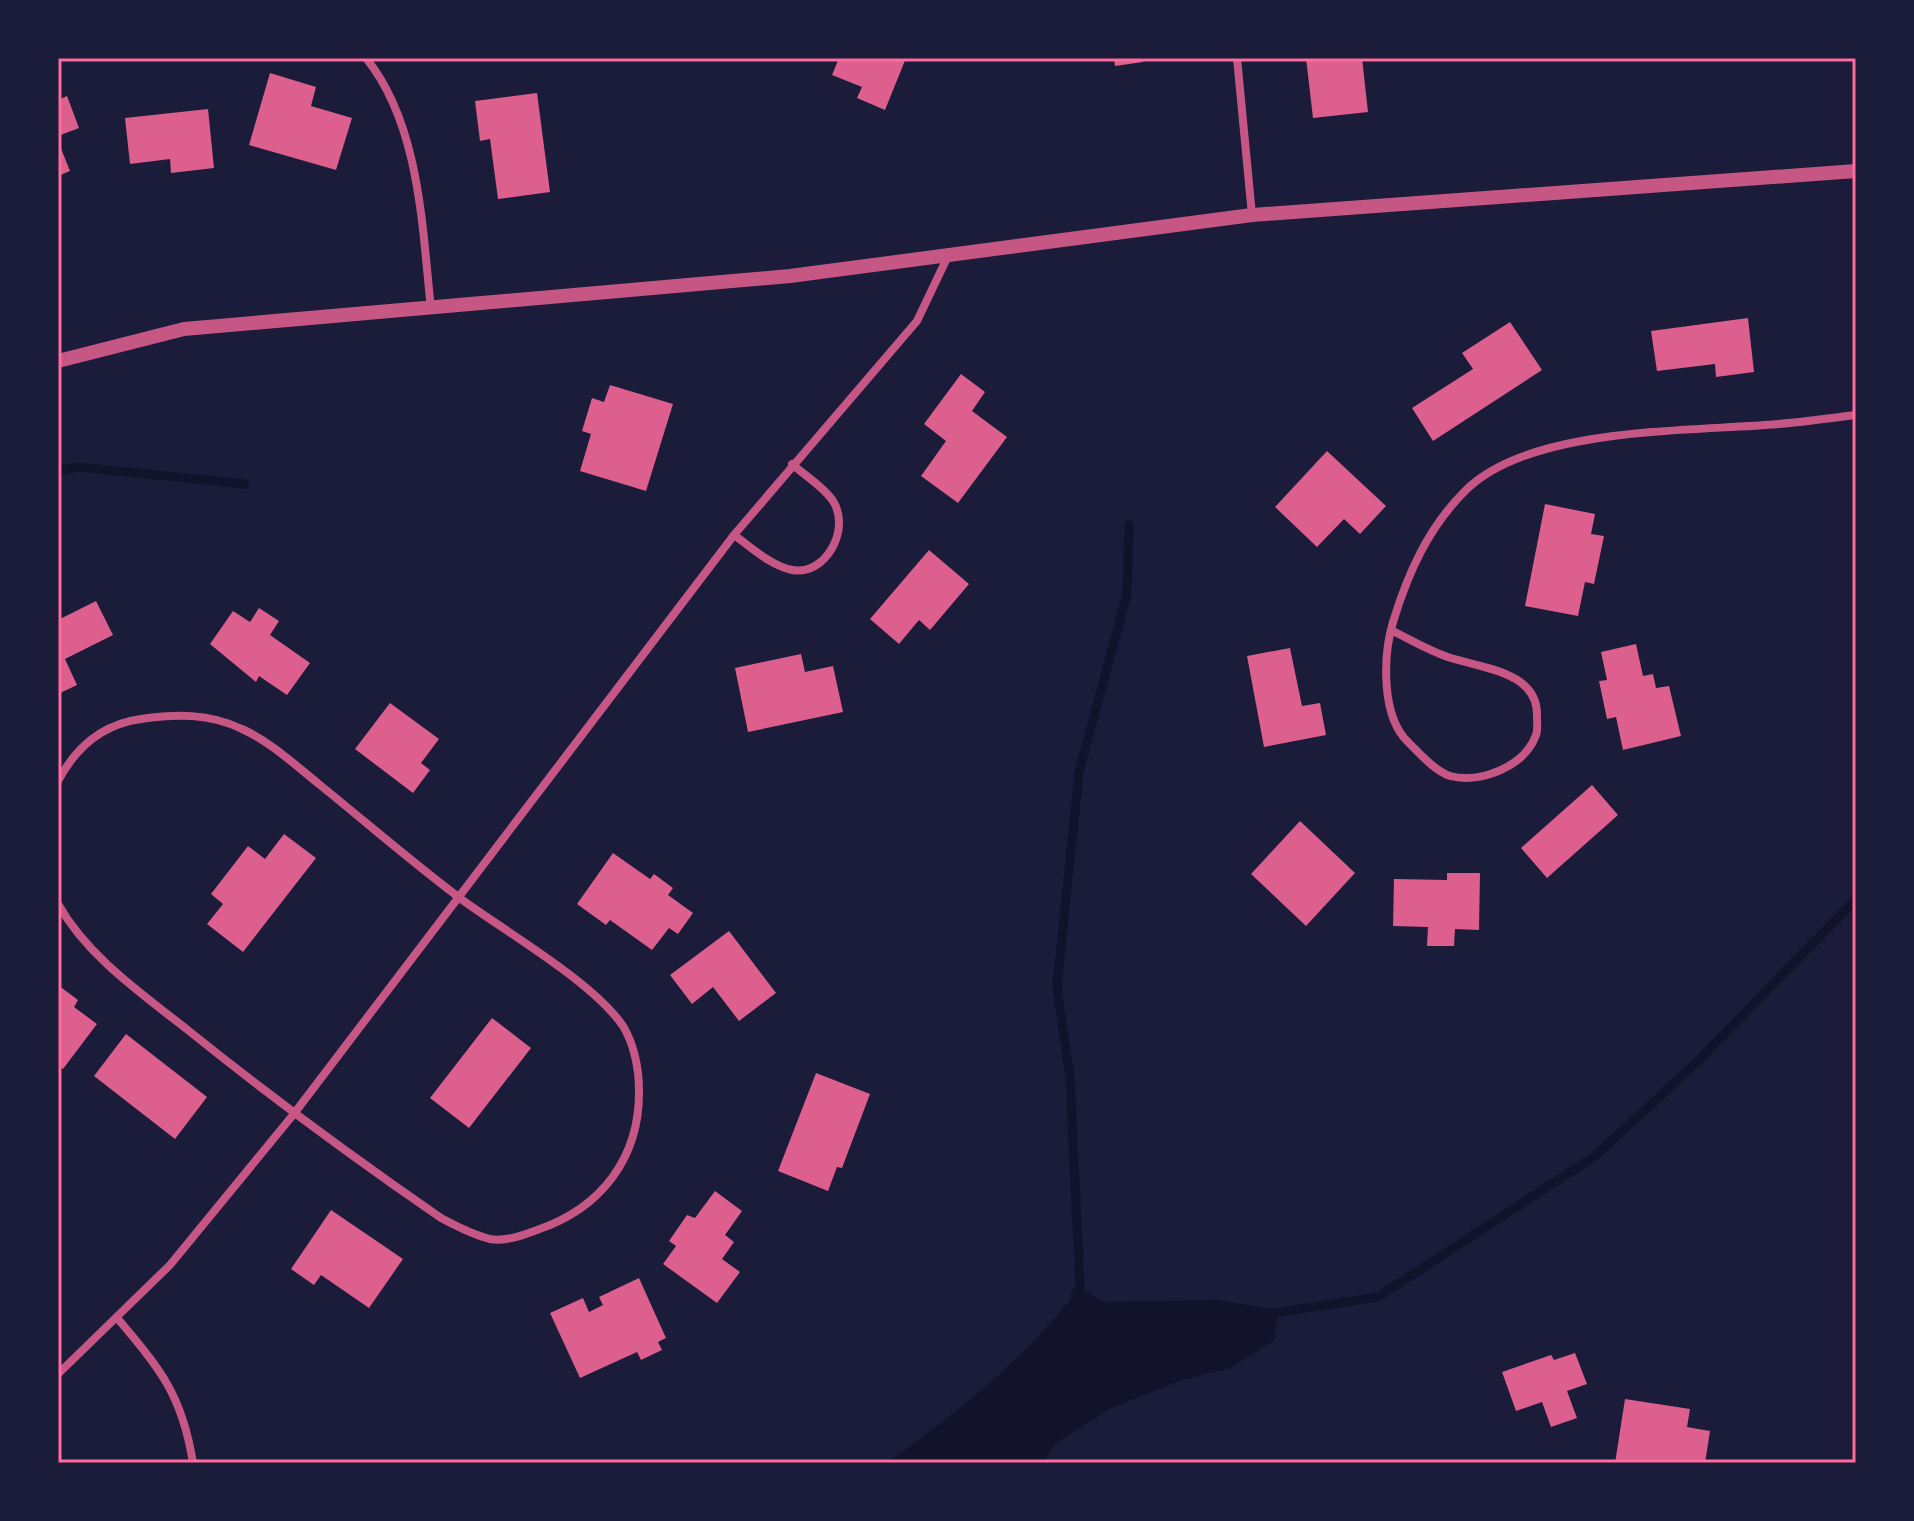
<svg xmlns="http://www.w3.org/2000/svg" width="1914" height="1521" font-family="Rubik,sans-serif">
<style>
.water{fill:#12122b}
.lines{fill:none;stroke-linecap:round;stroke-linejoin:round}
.stream{stroke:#12122b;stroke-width:9}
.building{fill:#dd5f8e}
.minor{stroke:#c65784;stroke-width:8}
.tertiary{stroke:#c65784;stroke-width:14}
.neatline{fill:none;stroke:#ff6b9d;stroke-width:3}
</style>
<rect width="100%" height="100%" fill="#1b1b3a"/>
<path class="water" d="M1080,1287l23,15 115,-2 60,10 -4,31 -44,27 -48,12 -73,29 -54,35 -12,19h-156c72,-52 140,-105 193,-176z"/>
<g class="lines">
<g class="stream">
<polyline points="58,471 78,467 245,484"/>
<polyline points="1075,1295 1080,1287 1070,1078 1057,987 1079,772 1127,594 1129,525"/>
<polyline points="1268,1314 1378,1297 1595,1156 1698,1061 1856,899"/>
</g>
</g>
<g class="building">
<polygon points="839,58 906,58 885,110 857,98 862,87 832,75"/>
<polygon points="1114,58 1143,58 1143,62 1115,66"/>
<polygon points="1306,58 1362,58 1368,112 1313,118"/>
<polygon points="270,73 316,87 311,106 352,118 336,170 249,145"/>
<polygon points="537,93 550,192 498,199 490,139 480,141 475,101"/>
<polygon points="67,96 79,128 58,136 58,100"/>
<polygon points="208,109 214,168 171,173 170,159 130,164 125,118"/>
<polygon points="58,141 70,171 58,176"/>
<polygon points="1748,318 1754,372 1716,377 1715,364 1657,371 1651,331"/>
<polygon points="1510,322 1542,370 1433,441 1412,408 1473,369 1462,353"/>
<polygon points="961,374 985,392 972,411 1007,437 958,503 921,476 946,441 924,424"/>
<polygon points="610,385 673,404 646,491 580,471 591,434 582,431 592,398 604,402"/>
<polygon points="1327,451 1386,506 1360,534 1344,519 1317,547 1275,507"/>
<polygon points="1545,504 1595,514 1591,534 1604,536 1594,584 1585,582 1578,616 1525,606"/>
<polygon points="929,550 969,584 930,630 919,620 899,644 870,619"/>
<polygon points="96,601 113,635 65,659 77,685 58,694 58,620"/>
<polygon points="259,608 279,621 270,635 310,663 287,695 259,676 256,682 210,644 233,611 250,622"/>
<polygon points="1636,644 1643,676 1653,674 1656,688 1669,686 1681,736 1623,750 1616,717 1607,719 1599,681 1607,680 1601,652"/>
<polygon points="1290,648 1302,706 1320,703 1326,735 1264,747 1247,656"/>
<polygon points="801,654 805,672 833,666 843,712 748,732 735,668"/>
<polygon points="390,703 439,739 421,763 430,770 413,793 355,749"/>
<polygon points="1592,785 1618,815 1547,878 1521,848"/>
<polygon points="1300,821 1355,873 1306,926 1251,874"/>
<polygon points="284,834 316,858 243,952 207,924 223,904 211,894 248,846 265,859"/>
<polygon points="613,853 650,879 654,874 673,888 668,895 693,913 678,934 669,928 652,950 610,920 606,925 577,904"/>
<polygon points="1447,873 1480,873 1479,930 1455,929 1454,946 1427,946 1428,927 1393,926 1394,879 1447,880"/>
<polygon points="729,931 776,993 739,1021 713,987 692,1004 670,975"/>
<polygon points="58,985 78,1000 74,1007 97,1024 63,1069 58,1066"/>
<polygon points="492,1018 531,1048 469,1128 430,1098"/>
<polygon points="126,1034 207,1097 175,1139 94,1076"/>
<polygon points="816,1073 870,1094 842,1168 837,1167 828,1191 778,1171"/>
<polygon points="715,1191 742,1211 725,1235 734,1242 722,1259 740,1272 717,1303 663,1264 676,1246 669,1241 687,1215 695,1218"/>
<polygon points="331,1210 403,1259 369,1308 321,1275 314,1285 291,1269"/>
<polygon points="639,1278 666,1338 658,1342 662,1350 641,1360 637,1352 580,1378 550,1313 583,1298 589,1312 603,1305 599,1297"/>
<polygon points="1575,1353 1587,1384 1567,1391 1577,1418 1551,1427 1542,1402 1516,1411 1502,1372 1551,1355 1554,1360"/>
<polygon points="1625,1399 1690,1409 1687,1427 1710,1431 1705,1463 1615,1463"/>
</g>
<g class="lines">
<g class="minor">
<path d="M366,58c54,67 56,169 65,251"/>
<polyline points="1237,58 1252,215"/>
<path d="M734,535c17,12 37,31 58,35 34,6 59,-41 41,-69 -9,-14 -29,-26 -41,-37"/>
<path d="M1391,630c20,10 40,22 60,28 32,10 88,14 86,59 0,5 1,13 -1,18 -11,31 -55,49 -86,41 -15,-5 -31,-23 -42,-34 -27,-26 -25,-86 -15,-120 15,-49 35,-94 72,-131 65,-65 225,-59 313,-67 26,-2 52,-6 78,-9"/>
<path d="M58,781c18,-34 45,-57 83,-62 35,-5 68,-6 101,10 29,13 53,36 78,56 47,38 93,78 141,114 45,33 132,83 162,127 11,18 16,43 16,64 1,67 -37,118 -102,140 -14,5 -32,12 -47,9 -17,-4 -34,-13 -49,-21 -87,-60 -170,-121 -252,-187 -48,-38 -101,-74 -131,-127"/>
<path d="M118,1319c43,51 64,76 75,144"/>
<polyline points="58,1374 170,1265 293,1115 734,535 917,321 948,256"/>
</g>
<polyline class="tertiary" points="58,361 184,329 790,276 1252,215 1856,171"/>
</g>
<rect width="1914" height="1521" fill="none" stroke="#1b1b3a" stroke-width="120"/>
<rect x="60" y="60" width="1794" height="1401" class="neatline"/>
</svg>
